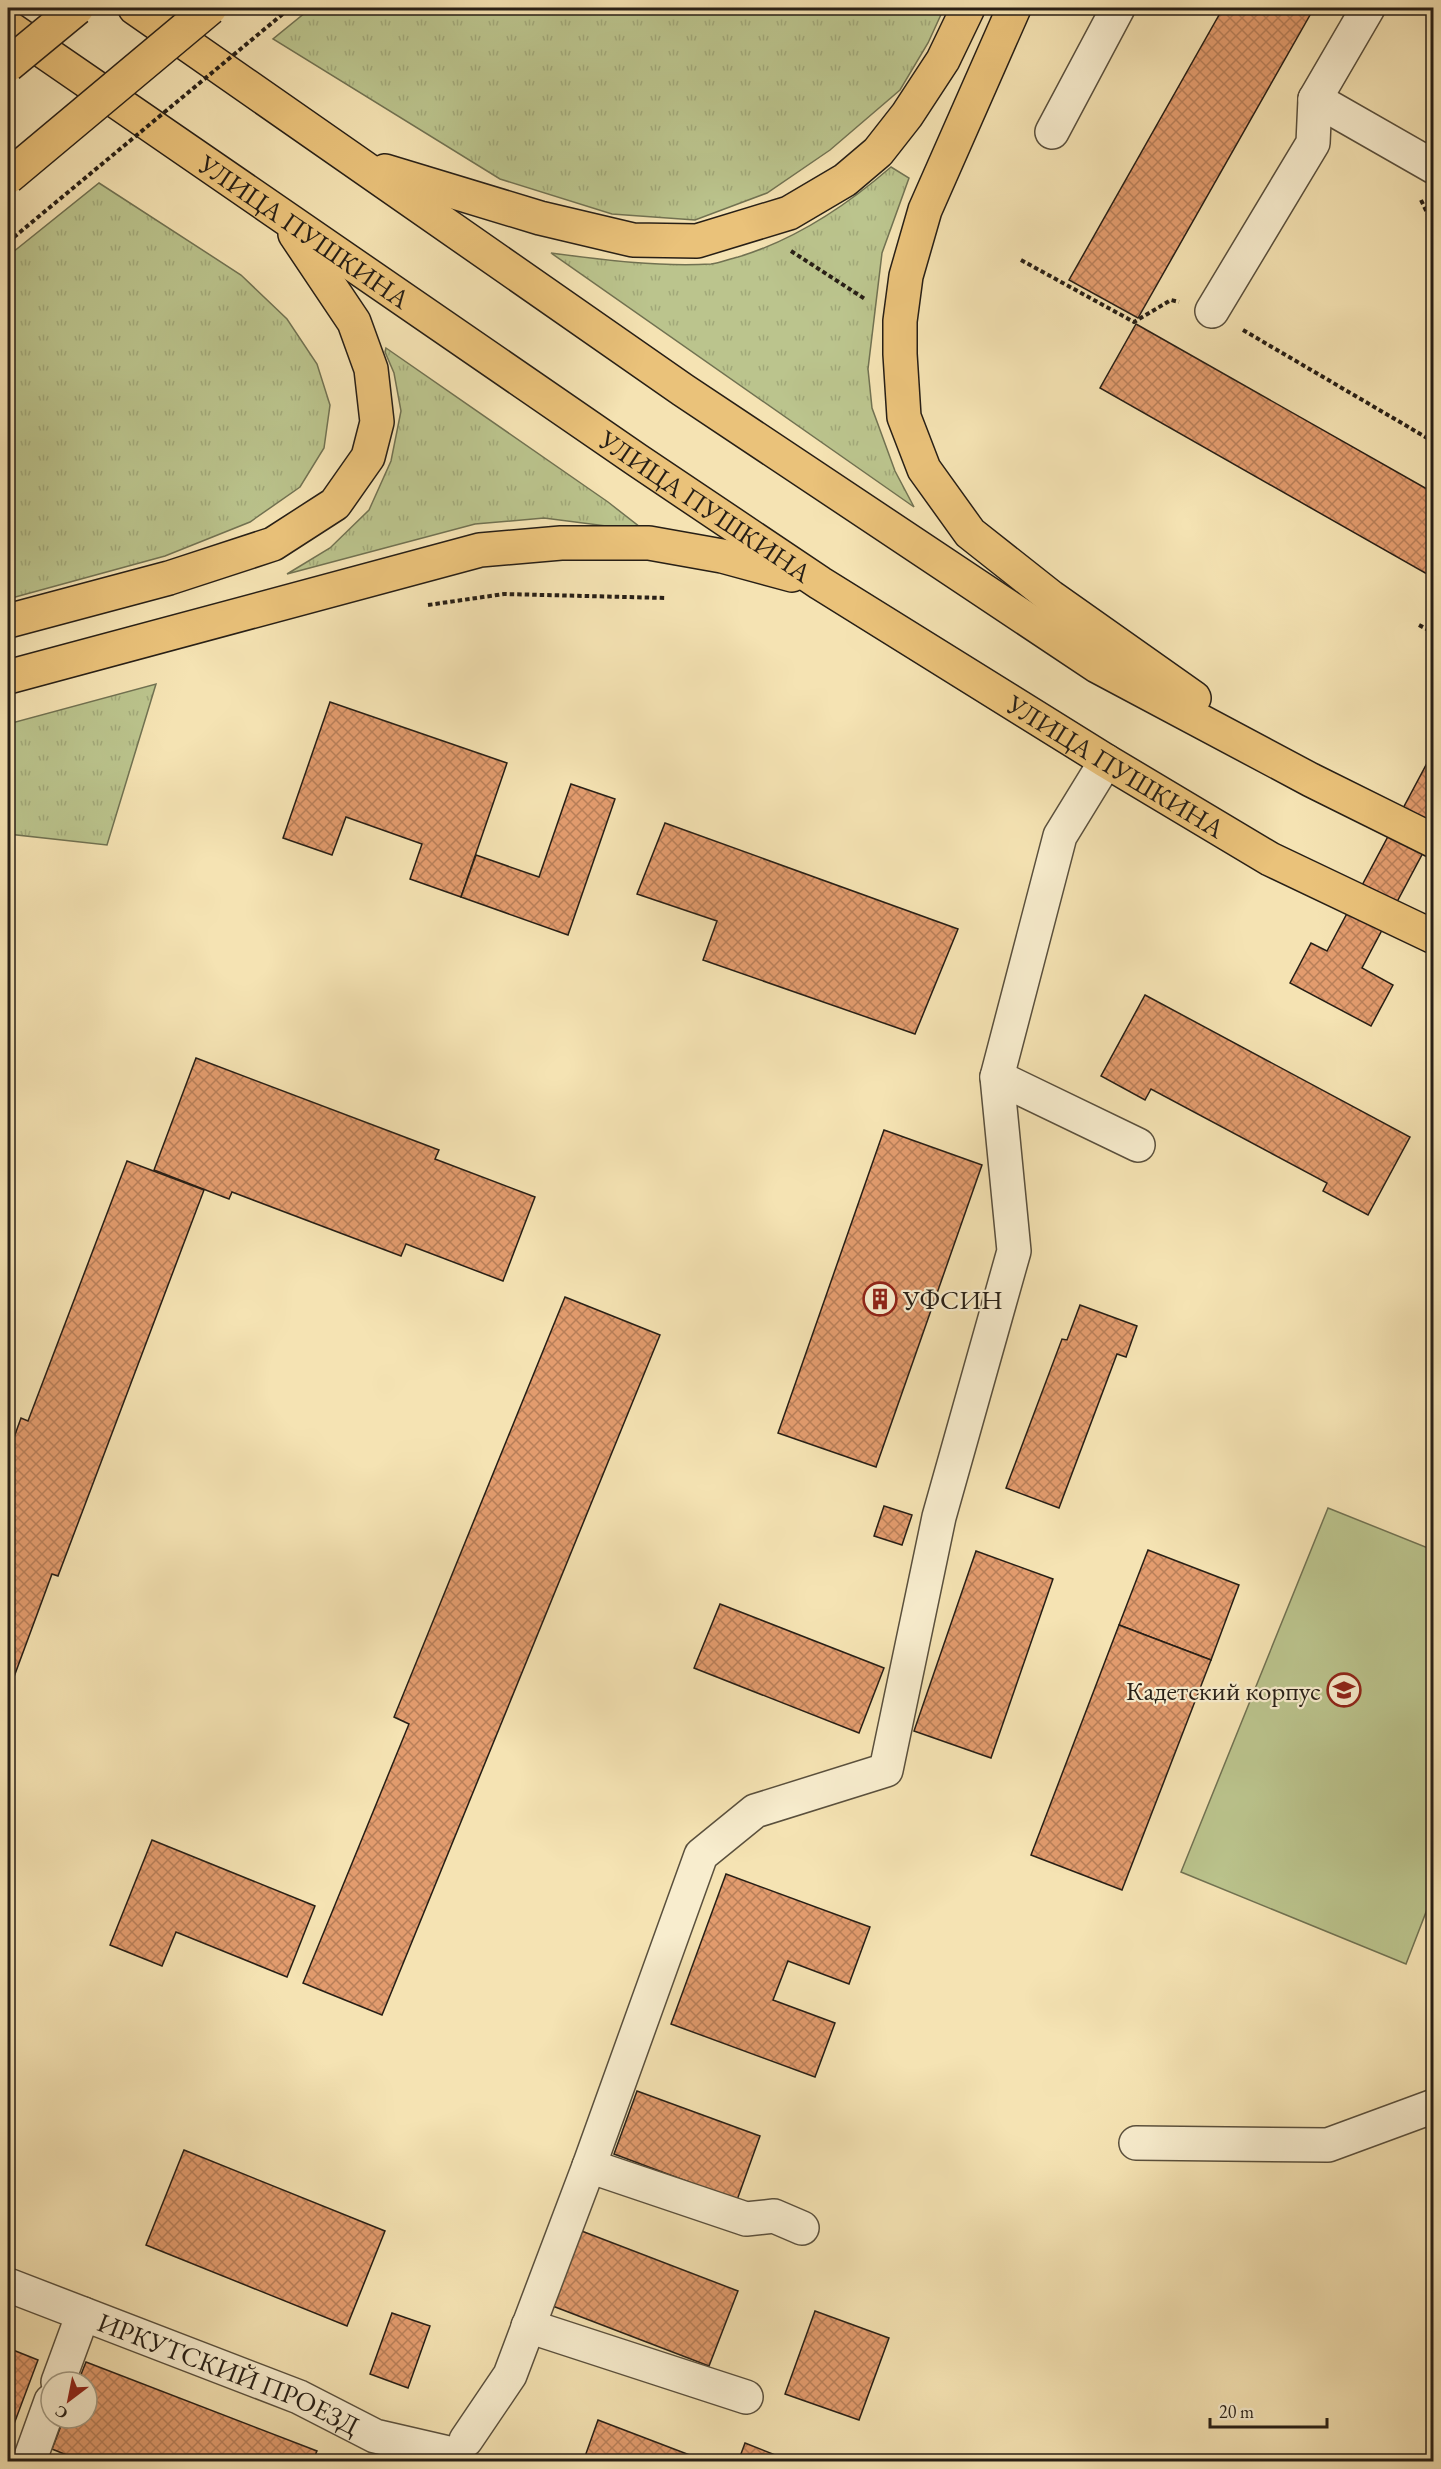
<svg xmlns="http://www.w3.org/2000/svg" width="1441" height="2469" font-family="'EB Garamond',serif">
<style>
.grass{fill:url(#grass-tufts);stroke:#717252;stroke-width:1.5}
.pitch{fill:#bbc48d;stroke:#717252;stroke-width:1.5}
.building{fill:url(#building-cross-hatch);stroke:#271f16;stroke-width:1.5}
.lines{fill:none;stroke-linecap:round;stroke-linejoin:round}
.minor-casing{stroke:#5a503d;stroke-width:36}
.major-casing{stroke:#271f16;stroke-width:36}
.path{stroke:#271f16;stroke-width:4;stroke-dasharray:4.5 3;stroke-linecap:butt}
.minor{stroke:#f8edce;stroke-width:33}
.major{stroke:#eac27a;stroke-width:33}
.major-bridge-casing{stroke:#271f16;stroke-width:36;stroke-linecap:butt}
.path-bridge{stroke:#271f16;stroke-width:4;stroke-dasharray:4.5 3;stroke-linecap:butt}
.major-bridge{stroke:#eac27a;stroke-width:33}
.labels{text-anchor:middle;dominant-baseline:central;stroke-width:4.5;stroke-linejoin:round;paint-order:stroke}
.street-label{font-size:27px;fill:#271f16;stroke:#f8edce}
.poi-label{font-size:27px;fill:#271f16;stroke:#f8edce;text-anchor:start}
</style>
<defs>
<pattern id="grass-tufts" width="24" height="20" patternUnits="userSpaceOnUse" patternTransform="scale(1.5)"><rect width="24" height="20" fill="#bbc48d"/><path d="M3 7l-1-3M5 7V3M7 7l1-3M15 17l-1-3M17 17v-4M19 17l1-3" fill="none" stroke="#a1a879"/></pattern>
<pattern id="building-cross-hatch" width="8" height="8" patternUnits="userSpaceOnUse" patternTransform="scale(1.5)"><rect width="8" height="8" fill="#e39c6e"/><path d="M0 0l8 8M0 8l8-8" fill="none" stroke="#b87f59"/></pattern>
</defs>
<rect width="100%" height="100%" fill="#f5e3b3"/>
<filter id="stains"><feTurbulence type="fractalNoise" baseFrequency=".00333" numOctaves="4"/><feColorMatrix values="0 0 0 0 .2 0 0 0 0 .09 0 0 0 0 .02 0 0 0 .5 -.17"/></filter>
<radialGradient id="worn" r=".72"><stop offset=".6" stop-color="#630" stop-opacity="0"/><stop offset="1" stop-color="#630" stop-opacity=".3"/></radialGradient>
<g class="grass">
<polygon points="311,8 944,8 928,43 900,90 830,150 767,193 695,220 612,214 500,179 273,39"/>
<path d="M891,167l18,11 -27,75 -14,116 4,39 23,63 19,36 -363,-254c52,7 108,14 160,11 9,-1 18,-5 27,-7 57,-17 108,-51 153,-90z"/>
<polygon points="99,183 241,275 287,319 317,364 330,405 324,448 300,487 250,522 165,556 8,599 8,256"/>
<polygon points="386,348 608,502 645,531 544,518 475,524 287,574 330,548 369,510 391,461 401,411 394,373 385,352"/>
<polygon points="156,684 107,845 8,834 8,724"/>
</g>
<polygon class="pitch" points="1328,1508 1433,1550 1433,1894 1406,1964 1181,1872"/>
<g class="building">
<polygon points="1223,8 1314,8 1138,318 1069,280"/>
<polygon points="1136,324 1434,493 1434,578 1100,388"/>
<polygon points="330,702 507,763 461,897 410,879 422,844 346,817 332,855 283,838"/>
<polygon points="1434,750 1434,832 1362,968 1393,985 1371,1026 1290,983 1311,943 1327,951"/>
<polygon points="571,784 615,799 568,935 461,897 476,855 539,877"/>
<polygon points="665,823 958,929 915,1034 703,960 717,921 637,894"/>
<polygon points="1145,995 1410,1137 1368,1215 1323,1191 1327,1183 1151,1089 1145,1100 1101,1076"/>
<polygon points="196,1058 439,1150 435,1159 535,1197 503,1281 406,1244 401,1256 232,1192 229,1199 154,1170"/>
<polygon points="884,1130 982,1165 876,1467 778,1433"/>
<polygon points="127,1161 204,1190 58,1576 52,1574 8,1693 8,1454 21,1418 28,1421"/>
<polygon points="565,1297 660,1335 382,2015 303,1983 409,1724 394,1717"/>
<polygon points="1080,1305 1137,1326 1126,1357 1117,1354 1059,1508 1006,1488 1062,1339 1067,1340"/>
<polygon points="884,1506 912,1515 902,1545 874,1536"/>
<polygon points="1148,1550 1239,1585 1211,1660 1119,1625"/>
<polygon points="976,1551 1053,1579 991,1758 914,1731"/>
<polygon points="720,1604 884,1668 859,1733 694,1668"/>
<polygon points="1119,1625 1211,1660 1122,1890 1031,1855"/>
<polygon points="152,1840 315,1906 287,1977 176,1932 162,1966 110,1945"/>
<polygon points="726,1874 870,1927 849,1984 788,1961 773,2000 835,2023 815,2077 671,2024"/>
<polygon points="637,2091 760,2136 737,2200 614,2154"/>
<polygon points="184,2150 385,2231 347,2326 146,2245"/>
<polygon points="579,2230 738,2291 709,2366 550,2305"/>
<polygon points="815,2311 889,2338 859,2420 785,2394"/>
<polygon points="392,2313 430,2326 408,2388 370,2374"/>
<polygon points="8,2348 38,2360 8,2440"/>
<polygon points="86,2362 317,2451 312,2462 84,2462 52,2449 64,2418 87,2418 87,2382 78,2382"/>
<polygon points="598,2420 708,2462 583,2462"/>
<polygon points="745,2443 793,2462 738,2462"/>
</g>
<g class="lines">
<defs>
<g id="minor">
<polyline points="1315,99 1434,167"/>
<polyline points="1052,132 1118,8"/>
<polyline points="1212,311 1313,143 1315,99 1368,8"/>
<polyline points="997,1077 1138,1145"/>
<polyline points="1136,2143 1328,2145 1434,2106"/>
<polyline points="589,2166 746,2219 774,2216 802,2228"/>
<path id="s1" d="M8,2285l291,112 76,39 78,18"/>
<polyline points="528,2326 746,2397"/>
<polyline points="58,2382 83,2314"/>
<polyline points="466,2440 510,2375 589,2166 701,1855 755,1811 886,1770 939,1517 1014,1251 997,1077 1060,836 1106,761"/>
<polyline points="29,2462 51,2401"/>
</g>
<g id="major">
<polyline points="135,8 683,390 1097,666 1311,780 1434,841"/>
<polyline points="1014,8 925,210 906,276 900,321 900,354 904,417 924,469 970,533 1051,597 1194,698"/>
<path id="s2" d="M8,27l629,433 183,123 286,178 164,98 164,78"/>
<polyline points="385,171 540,218 633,240 697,241 789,213 845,180 878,152 907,115 943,60 968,8"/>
<polyline points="8,621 169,578 273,544 335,504 368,457 377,422 371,369 354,322 295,234"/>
<polyline points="8,677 480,550 561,543 649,543 722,556 792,575"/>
</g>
</defs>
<use href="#minor" class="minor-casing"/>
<use href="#major" class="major-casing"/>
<g class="path">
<polyline points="1421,200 1434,227"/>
<polyline points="791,251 865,299"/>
<polyline points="1021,260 1134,322 1171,300 1179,302"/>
<polyline points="1243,330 1434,442"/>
<polyline points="428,605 504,594 666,598"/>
<polyline points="1419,625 1434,633"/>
</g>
<use href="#minor" class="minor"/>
<use href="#major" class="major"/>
<defs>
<g id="major-bridge">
<polyline points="8,65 77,8"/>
<polyline points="8,177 210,8"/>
</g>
</defs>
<use href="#major-bridge" class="major-bridge-casing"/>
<polyline class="path-bridge" points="8,242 290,8"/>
<use href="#major-bridge" class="major-bridge"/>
</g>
<defs>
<symbol id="building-ring" viewBox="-11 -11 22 22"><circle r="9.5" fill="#f8edce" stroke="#8f2418" stroke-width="1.5"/><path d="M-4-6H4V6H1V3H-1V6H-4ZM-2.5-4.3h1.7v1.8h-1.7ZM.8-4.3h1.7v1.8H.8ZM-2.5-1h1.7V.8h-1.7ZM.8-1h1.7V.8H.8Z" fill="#8f2418"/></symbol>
<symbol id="school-ring" viewBox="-11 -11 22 22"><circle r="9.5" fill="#f8edce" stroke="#8f2418" stroke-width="1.5"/><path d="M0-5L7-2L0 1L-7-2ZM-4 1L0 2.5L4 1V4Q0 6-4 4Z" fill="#8f2418"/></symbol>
</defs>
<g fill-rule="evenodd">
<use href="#building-ring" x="861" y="1280" width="38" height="38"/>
<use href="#school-ring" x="1325" y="1671" width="38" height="38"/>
</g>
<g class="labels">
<g class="street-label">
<text stroke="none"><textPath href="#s2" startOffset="360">УЛИЦА ПУШКИНА</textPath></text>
<text stroke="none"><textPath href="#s2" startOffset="846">УЛИЦА ПУШКИНА</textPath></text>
<text stroke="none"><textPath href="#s2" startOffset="1332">УЛИЦА ПУШКИНА</textPath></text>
<text stroke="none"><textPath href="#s1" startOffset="238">ИРКУТСКИЙ ПРОЕЗД</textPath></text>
</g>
<g class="poi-label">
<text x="903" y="1299">УФСИН</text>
<text x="1321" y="1690" text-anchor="end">Кадетский корпус</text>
</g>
</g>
<rect width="1441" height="2469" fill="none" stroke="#f5e3b3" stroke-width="30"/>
<rect x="9" y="9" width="1423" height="2451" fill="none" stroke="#271f16" stroke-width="3"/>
<rect x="15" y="15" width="1411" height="2439" fill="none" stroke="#271f16" stroke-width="1.5"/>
<g transform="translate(69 2400) rotate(212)"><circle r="28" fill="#f8edce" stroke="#a49b84" stroke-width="1.5"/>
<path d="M0-4.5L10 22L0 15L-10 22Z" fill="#8f2418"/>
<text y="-9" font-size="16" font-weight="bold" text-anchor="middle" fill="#271f16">С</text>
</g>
<path d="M1210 2418v9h117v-9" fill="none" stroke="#271f16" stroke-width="3"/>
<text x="1219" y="2418" font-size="18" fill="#271f16" stroke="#f8edce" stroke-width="4.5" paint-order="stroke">20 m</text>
<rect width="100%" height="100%" filter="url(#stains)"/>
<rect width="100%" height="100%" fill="url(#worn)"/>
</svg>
